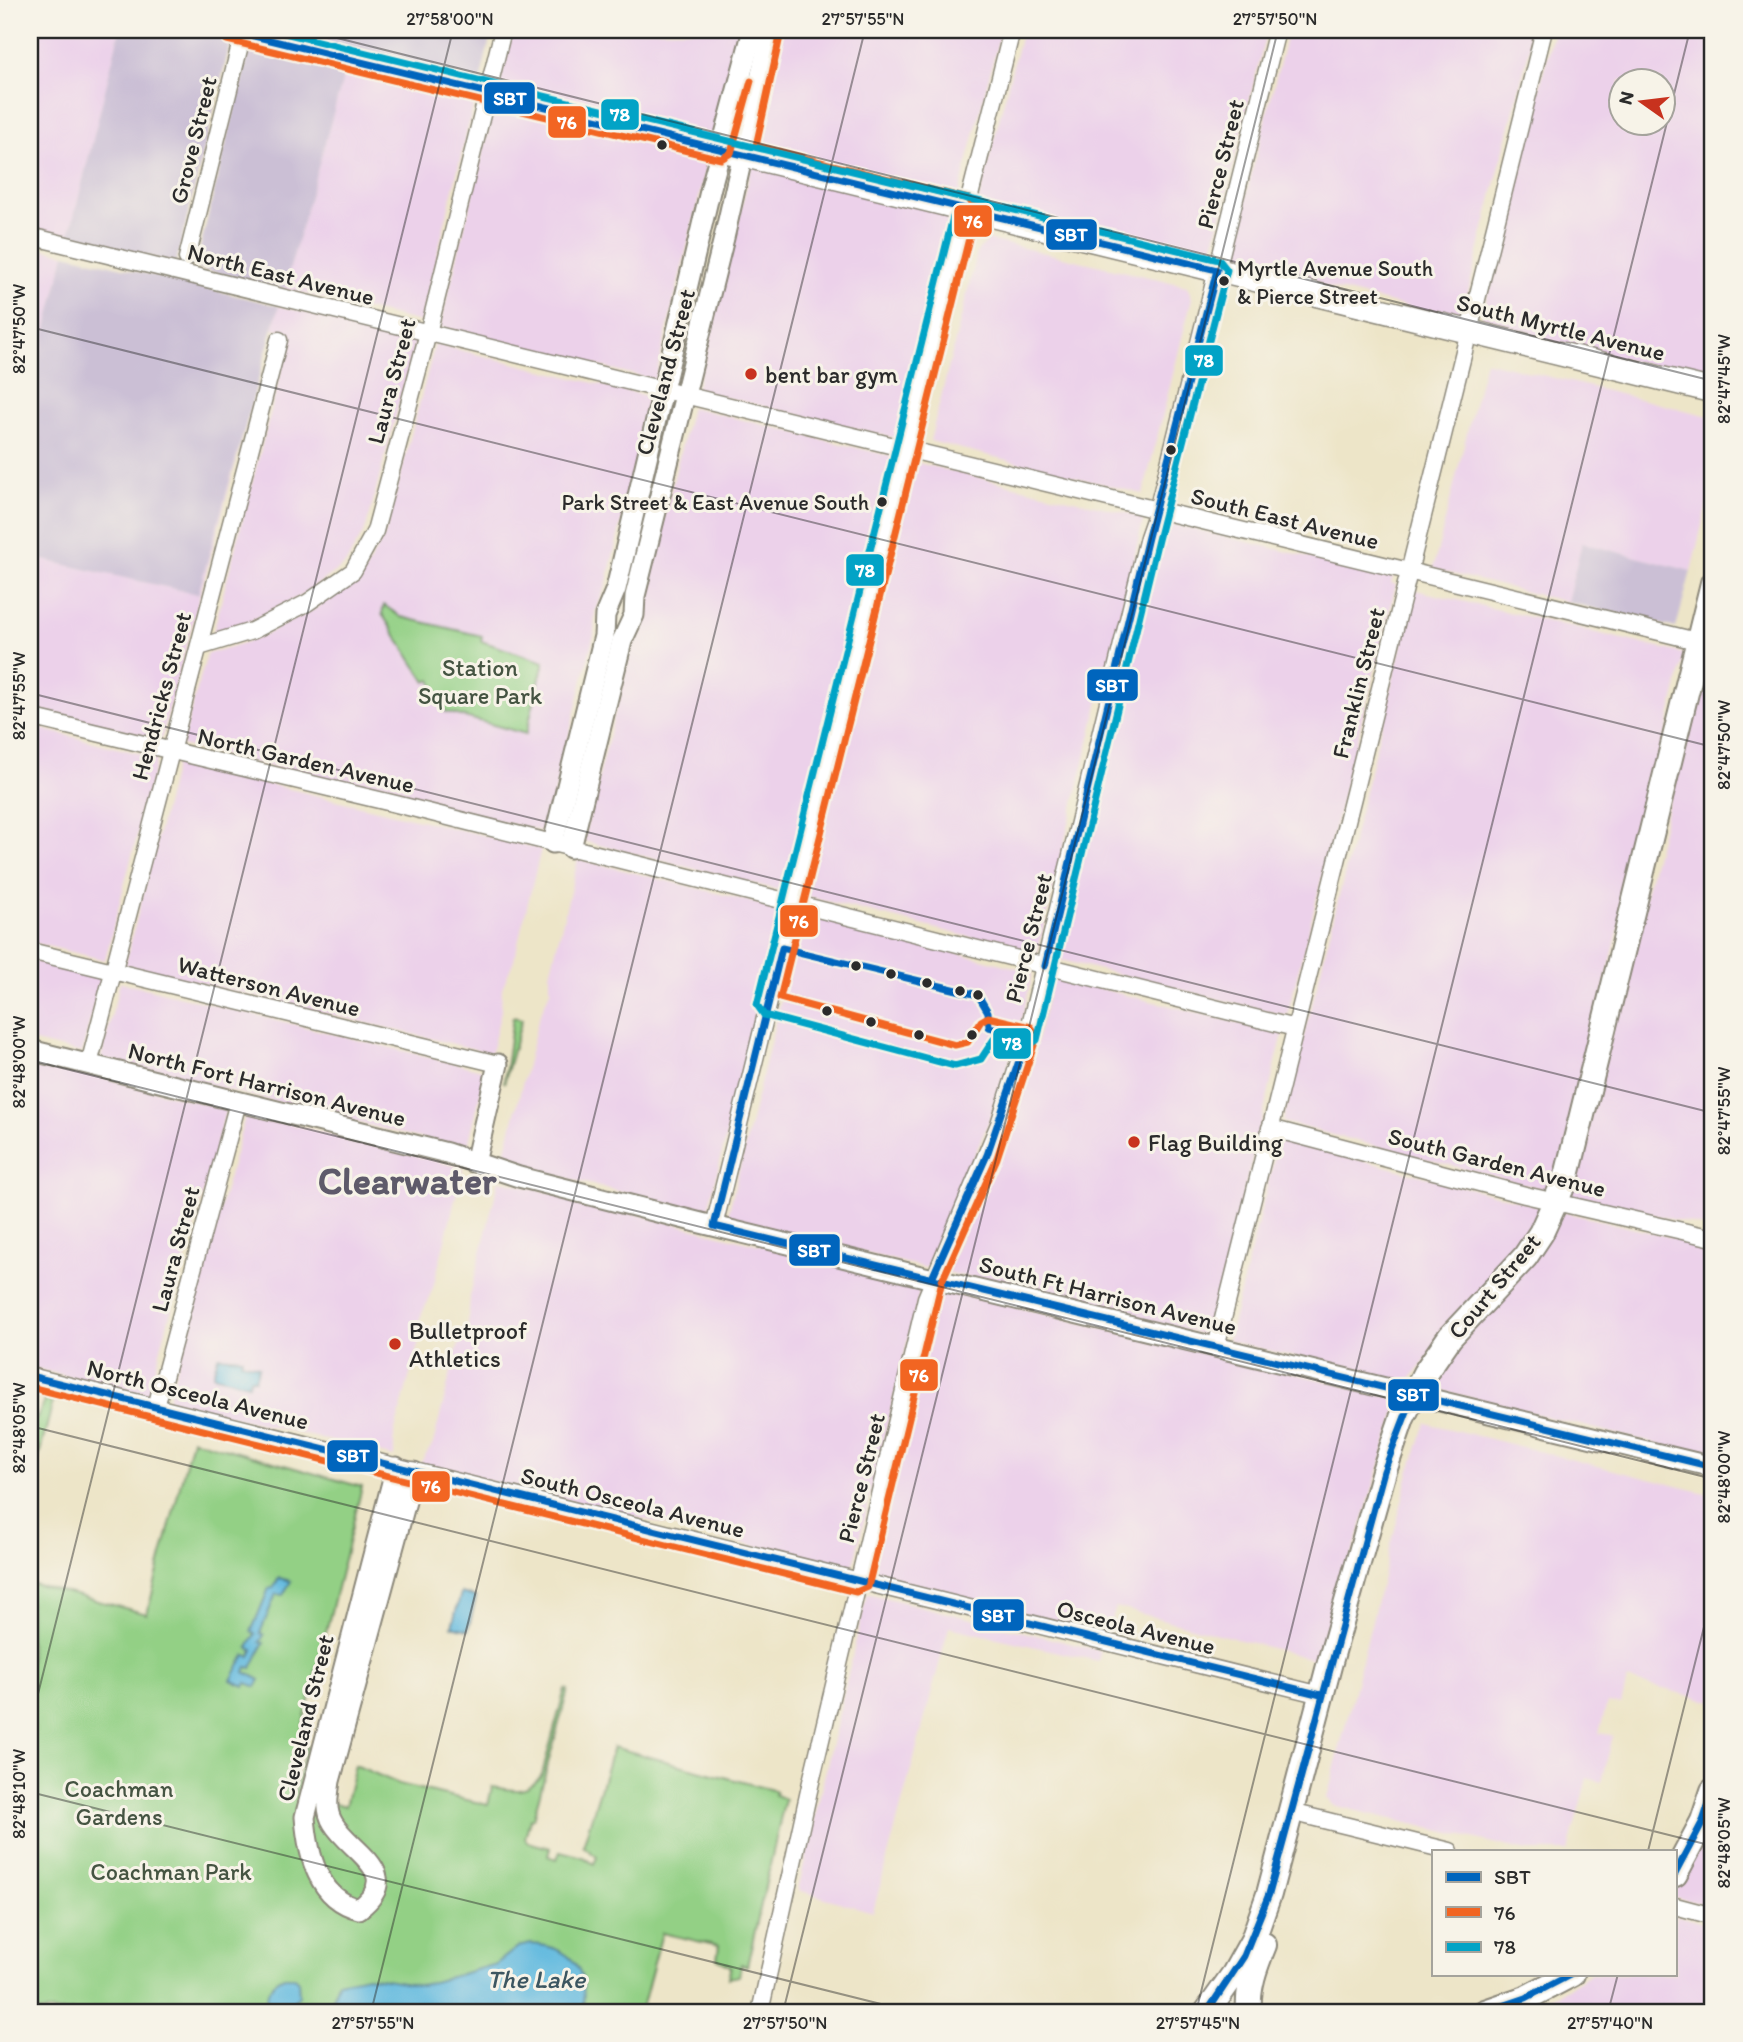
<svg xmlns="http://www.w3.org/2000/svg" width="1743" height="2042" font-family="Itim,sans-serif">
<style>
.built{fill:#ecd1ea;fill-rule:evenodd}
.industrial{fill:#cbbfd5}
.green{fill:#93d085;stroke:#5f7e58;stroke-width:2}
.water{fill:#62badf;stroke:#467285;stroke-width:2}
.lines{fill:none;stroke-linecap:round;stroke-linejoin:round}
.minor-casing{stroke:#8c887a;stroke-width:19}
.tertiary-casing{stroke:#8c887a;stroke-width:23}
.secondary-casing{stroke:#8c887a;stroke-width:26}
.primary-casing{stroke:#8c887a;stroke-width:28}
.minor{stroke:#fff;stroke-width:16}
.tertiary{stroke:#fff;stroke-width:19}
.secondary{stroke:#fff;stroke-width:23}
.primary{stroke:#fff;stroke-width:24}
.bus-1-casing{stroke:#f7f3e8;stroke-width:12}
.bus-2-casing{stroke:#f7f3e8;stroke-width:12}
.bus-3-casing{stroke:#f7f3e8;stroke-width:12}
.bus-1{stroke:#0065bd;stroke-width:7}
.bus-2{stroke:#f26522;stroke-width:7}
.bus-3{stroke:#02a3c6;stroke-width:7}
.ticks{fill:none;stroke:#2b2b2b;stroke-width:2;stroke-opacity:0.45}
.bus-dot{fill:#2b2b2b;stroke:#f7f3e8;stroke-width:2.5}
.poi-dot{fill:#c8321e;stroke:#f7f3e8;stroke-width:2.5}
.labels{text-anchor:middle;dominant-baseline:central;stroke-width:6;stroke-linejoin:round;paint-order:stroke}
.bus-label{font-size:22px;fill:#2b2b2b;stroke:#f7f3e8;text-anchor:start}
.street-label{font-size:24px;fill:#2b2b2b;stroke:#f7f3e8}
.poi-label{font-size:24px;fill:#2b2b2b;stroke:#f7f3e8;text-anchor:start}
.park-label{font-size:24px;fill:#455442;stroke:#f7f3e8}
.water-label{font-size:26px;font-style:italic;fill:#3c5661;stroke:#f7f3e8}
.town-label{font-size:38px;font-weight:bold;fill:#5e5a6a;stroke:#f7f3e8}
.line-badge{stroke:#f7f3e8;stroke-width:2.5}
.badge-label{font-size:19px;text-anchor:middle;font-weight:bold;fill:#fff}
.neatline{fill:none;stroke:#2b2b2b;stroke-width:2.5}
.ticks-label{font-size:18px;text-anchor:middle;fill:#2b2b2b}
</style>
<rect width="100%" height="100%" fill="#f7f3e8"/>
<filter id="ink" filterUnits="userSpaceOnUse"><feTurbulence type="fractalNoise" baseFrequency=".0143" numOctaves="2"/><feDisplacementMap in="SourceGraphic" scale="14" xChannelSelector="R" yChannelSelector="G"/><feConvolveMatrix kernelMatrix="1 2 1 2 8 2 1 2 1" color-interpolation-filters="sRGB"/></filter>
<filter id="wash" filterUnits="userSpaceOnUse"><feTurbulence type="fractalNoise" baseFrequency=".00686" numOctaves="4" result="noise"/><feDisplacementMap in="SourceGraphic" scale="28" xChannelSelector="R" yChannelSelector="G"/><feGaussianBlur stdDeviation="1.57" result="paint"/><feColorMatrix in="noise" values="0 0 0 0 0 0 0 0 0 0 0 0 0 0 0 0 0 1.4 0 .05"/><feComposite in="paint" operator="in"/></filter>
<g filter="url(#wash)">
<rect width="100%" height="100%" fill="#ede5c8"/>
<g class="built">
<polygon points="30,30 120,30 69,237 30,227"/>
<polygon points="513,30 742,30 714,138 499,86"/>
<polygon points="782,30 1001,30 958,198 756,148"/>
<polygon points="1022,30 1267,30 1210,259 978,203"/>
<polygon points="1288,30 1534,30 1461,320 1229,263"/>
<path d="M1554,30h159v351l-233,-56zM1620,80h42v42h-42z"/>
<polygon points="346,67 475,98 421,322 284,289"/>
<polygon points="495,103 709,156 655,380 440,327"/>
<polygon points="752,165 954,215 898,439 696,390"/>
<polygon points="989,240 1187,286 1192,298 1143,494 930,441 978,250"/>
<polygon points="30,246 65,254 30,398"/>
<polygon points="279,306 416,340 366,528 345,565 301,596 248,622 213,633 291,334 273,329"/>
<polygon points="435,344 651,397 606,586 595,612 594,635 545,832 181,745 207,654 256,639 313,610 362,576 385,534"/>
<polygon points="1485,361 1713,417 1713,480 1691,571 1582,543 1567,602 1433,569"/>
<polygon points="252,402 161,740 30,708 30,557 198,594"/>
<polygon points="691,407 894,457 787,892 583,841 632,644 643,618 645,597"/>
<polygon points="914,462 1144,517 1037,954 806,896"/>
<polygon points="1164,522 1393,577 1391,583 1396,585 1287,1016 1057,959"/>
<polygon points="1415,590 1685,654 1566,1147 1550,1191 1283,1122"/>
<polygon points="1705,659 1713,661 1713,1229 1570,1195"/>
<polygon points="30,726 157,758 105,960 30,942"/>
<polygon points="176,762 541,849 514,960 502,988 501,1011 491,1053 125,965"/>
<polygon points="578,859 782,909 707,1214 503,1162 538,1020 550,991 550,974"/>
<polygon points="802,914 1033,972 1018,1034 989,1121 926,1268 727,1219"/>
<polygon points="30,960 101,977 82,1053 30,1041"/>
<polygon points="1053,977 1283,1034 1208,1336 946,1272 1008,1127 1035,1048"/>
<polygon points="120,982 486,1071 467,1150 101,1058"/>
<polygon points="30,1059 226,1109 148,1396 30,1367"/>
<polygon points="246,1113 463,1168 433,1288 420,1318 419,1341 394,1434 394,1457 168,1400"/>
<polygon points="1279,1139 1543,1207 1516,1252 1407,1383 1228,1341"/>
<polygon points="499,1180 921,1285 852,1570 420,1464 433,1444 456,1352 468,1325 470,1296"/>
<polygon points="1563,1212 1713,1247 1713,1458 1428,1387 1438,1371"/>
<polygon points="940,1289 1400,1399 1320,1661 1116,1607 1106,1634 871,1575"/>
<polygon points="1426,1423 1713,1495 1712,1701 1627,1680 1621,1705 1607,1703 1599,1733 1613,1736 1602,1782 1587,1778 1568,1851 1527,1851 1332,1805 1327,1798 1410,1470"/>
<polygon points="867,1593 1101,1651 1098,1661 949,1627 873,1912 798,1890"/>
<polygon points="1713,1823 1713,1907 1675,1897 1675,1891"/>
<polygon points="1675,1915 1713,1926 1713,2012 1512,2012 1559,1993 1590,1974 1675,1974"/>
</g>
<g class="industrial">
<polygon points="120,30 193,30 231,40 176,263 69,237"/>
<polygon points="267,30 492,30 480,81"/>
<polygon points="251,44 346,67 284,289 195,268"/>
<polygon points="65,254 279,306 198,594 30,557 30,398"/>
<polygon points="1582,543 1691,571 1676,628 1567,602"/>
</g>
<g class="green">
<polygon points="384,605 401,617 482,636 481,641 544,662 526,734 446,712 431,680 426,682 382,614"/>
<polygon points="513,1017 522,1019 504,1083"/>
<polygon points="45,1401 53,1402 30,1490 34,1462 30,1431"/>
<path d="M192,1439l170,48 -75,302 8,2 11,-45 7,4 -12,44 44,12 10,-41 44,19 89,21 4,-18c22,4 37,8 50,-13l23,-85 3,1 -35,129h-3l-5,19 2,4 23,6 -2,8 9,3 3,-8 23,6 11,7 3,-7 -14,-11 30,-99 163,44 -1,4 10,4 -38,167 -6,-2 -2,12 -11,2 3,-12 -14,-7 2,-13 -57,-13 -21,79h-611v-429l117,31z"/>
</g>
<g class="water">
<polygon points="218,1356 242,1358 241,1362 259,1366 255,1379 250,1378 248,1384 213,1375"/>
<polygon points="279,1578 291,1581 283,1595 276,1594 260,1633 264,1635 260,1642 264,1643 252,1668 247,1667 245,1672 260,1680 256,1687 247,1683 244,1686 231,1680 245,1655 250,1656 253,1650 248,1648 255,1634 251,1632 269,1588 273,1588"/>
<polygon points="461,1593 476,1597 468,1630 452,1626"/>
<path d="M531,1944c44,3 58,28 51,68h-253l9,-30 29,-6 55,9 74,-21 22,-17z"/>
<path d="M284,1977h10l4,4 1,14 -14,16 -9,1 -8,-7c-4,-14 5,-23 16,-28z"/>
</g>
</g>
<g filter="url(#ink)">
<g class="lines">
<defs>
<g id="minor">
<polyline points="30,236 1713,645"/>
<polyline points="187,258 243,33"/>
<polyline points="199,647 252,631 307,603 353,571 375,531 428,333 503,30"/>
<polyline points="30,717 396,804 1295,1028"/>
<polyline points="30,951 498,1064"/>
<polyline points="89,1064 279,340"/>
<polyline points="1270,1128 1525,1195 1713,1238"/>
<polyline points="714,1226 863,618 1012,30"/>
<polyline points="1216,1347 1544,30"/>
<polyline points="30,1376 1321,1695"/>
<polyline points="156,1407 238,1102"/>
<polyline points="1291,1812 1450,1851"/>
<polyline points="1675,1906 1713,1916"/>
<polyline points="760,2012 810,1786 926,1298 999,1124 1027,1037 1148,537 1157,511 1277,30"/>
</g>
<g id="tertiary">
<polyline points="553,843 604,636 605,615 616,589 711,187 753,30"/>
<polyline points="571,848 622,641 634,615 635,596 724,238 771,30"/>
<polyline points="30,1050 447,1153 519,1177 701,1223 1713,1467"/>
<polyline points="475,1163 498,1064"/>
<path d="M396,1467l-91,350c3,38 13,82 54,92 47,-36 -9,-57 -26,-86 -8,-13 -5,-27 -3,-42l84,-309"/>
</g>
<polyline id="secondary" points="229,30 1713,391"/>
<g id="primary">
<polyline points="1675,1874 1703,1821 1713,1791"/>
<polyline points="1207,2012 1234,1974 1253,1940 1269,1894 1330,1662 1384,1471 1402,1418 1425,1373 1450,1337 1525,1257 1541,1233 1567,1176 1713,583"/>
<path d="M1249,2012c-2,-24 6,-45 15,-67"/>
<polyline points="1485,2012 1526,1998 1572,1974"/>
</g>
</defs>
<use href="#minor" class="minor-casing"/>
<use href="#tertiary" class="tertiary-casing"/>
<use href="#secondary" class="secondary-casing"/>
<use href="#primary" class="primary-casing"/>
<use href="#minor" class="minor"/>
<use href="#tertiary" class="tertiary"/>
<use href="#secondary" class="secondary"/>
<use href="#primary" class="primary"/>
<defs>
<g id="bus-1">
<polyline points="229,30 1217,270 1148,537 1045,966"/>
<polyline points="932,1278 987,1155 1027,1037 989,1027 988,1012 978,995 782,948 714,1226 1713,1467"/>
<polyline points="30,1376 1321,1695"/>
<polyline points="1675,1874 1703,1821 1713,1791"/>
<polyline points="1207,2012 1244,1956 1269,1894 1384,1471 1414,1393"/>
<polyline points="1485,2012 1526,1998 1572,1974"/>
</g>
<g id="bus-2">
<polyline points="227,40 721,159 731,153 751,81"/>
<polyline points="30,1387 856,1592 868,1587 942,1281 997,1158 1037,1036 1031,1027 988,1017 981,1021 968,1042 955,1045 780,998 976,210 969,199 756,146 781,32"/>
</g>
<g id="bus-3">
<polyline points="272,30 968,199"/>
<polyline points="953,217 757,1005 764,1015 955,1066 981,1059 994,1039 1026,1047 1037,1040 1158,540 1227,270 1219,260 969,199"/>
</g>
</defs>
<use href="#bus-1" class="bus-1-casing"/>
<use href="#bus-2" class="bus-2-casing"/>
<use href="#bus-3" class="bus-3-casing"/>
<use href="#bus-1" class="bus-1"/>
<use href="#bus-2" class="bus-2"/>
<use href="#bus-3" class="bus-3"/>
</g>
</g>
<path class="ticks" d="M305,30l1408,351M30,72l10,-42M30,327l1683,420M30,693l1683,420M30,1060l1683,419M30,1426l1683,420M30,1726l423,-1696M30,1792l883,220M1648,1851l65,-260M371,2012l494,-1982M783,2012l495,-1982M1196,2012l494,-1982M1608,2012l10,-38"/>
<g class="bus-dot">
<circle cx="662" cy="145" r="6"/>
<circle cx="1224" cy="281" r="6"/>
<circle cx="1171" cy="450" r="6"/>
<circle cx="882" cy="502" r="6"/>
<circle cx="856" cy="966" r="6"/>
<circle cx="891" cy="974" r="6"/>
<circle cx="927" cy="983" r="6"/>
<circle cx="960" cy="991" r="6"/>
<circle cx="978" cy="995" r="6"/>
<circle cx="827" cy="1011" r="6"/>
<circle cx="871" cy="1022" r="6"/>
<circle cx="919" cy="1035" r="6"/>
<circle cx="972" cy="1035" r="6"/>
</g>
<g class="poi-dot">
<circle cx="751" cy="374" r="7"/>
<circle cx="1134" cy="1142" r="7"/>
<circle cx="395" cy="1344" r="7"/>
</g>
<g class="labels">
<g class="bus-label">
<text x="1237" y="268">Myrtle Avenue South<tspan x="1237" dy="28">&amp; Pierce Street</tspan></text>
<text x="869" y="502" text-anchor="end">Park Street &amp; East Avenue South</text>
</g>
<g class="street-label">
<text transform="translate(193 140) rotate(-76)">Grove Street</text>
<text transform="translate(1220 164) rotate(-76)">Pierce Street</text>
<text transform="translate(281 274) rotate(14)">North East Avenue</text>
<text transform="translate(1561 327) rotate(14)">South Myrtle Avenue</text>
<text transform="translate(665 372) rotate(-75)">Cleveland Street</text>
<text transform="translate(391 381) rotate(-75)">Laura Street</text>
<text transform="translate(1285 518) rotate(14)">South East Avenue</text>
<text transform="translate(1358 683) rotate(-76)">Franklin Street</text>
<text transform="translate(161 696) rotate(-75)">Hendricks Street</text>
<text transform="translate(306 760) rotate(13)">North Garden Avenue</text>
<text transform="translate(1028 938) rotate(-76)">Pierce Street</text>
<text transform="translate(269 986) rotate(14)">Watterson Avenue</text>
<text transform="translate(267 1084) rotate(14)">North Fort Harrison Avenue</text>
<text transform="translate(1497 1162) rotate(14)">South Garden Avenue</text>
<text transform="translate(175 1249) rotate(-75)">Laura Street</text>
<text transform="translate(1494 1286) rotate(-50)">Court Street</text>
<text transform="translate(1108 1295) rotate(14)">South Ft Harrison Avenue</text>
<text transform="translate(198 1394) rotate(14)">North Osceola Avenue</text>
<text transform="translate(861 1478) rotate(-76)">Pierce Street</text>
<text transform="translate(633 1502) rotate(14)">South Osceola Avenue</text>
<text transform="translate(1136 1627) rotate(14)">Osceola Avenue</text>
<text transform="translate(305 1718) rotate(-76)">Cleveland Street</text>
</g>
<g class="poi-label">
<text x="765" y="374">bent bar gym</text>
<text x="1148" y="1142">Flag Building</text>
<text x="409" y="1330">Bulletproof<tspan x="409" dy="28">Athletics</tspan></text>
</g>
<g class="park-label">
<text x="480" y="667">Station<tspan x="480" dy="28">Square Park</tspan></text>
<text x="119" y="1788">Coachman<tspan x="119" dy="28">Gardens</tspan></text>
<text x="171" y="1871">Coachman Park</text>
</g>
<g class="water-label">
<text x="536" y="1979">The Lake</text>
</g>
<g class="town-label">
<text x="407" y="1181">Clearwater</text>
</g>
</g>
<g class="line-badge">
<rect x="483" y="81" width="53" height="34" rx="7" fill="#0065bd"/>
<rect x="600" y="98" width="40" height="33" rx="7" fill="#02a3c6"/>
<rect x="547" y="105" width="40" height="34" rx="7" fill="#f26522"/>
<rect x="953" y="204" width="40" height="34" rx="7" fill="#f26522"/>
<rect x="1045" y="218" width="53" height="33" rx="7" fill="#0065bd"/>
<rect x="1184" y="344" width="40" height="33" rx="7" fill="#02a3c6"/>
<rect x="845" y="553" width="40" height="34" rx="7" fill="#02a3c6"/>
<rect x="1086" y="668" width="53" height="34" rx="7" fill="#0065bd"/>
<rect x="779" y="904" width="40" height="34" rx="7" fill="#f26522"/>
<rect x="992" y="1027" width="40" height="33" rx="7" fill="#02a3c6"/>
<rect x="788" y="1233" width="53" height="34" rx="7" fill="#0065bd"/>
<rect x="899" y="1358" width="40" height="34" rx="7" fill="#f26522"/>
<rect x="1387" y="1378" width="53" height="34" rx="7" fill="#0065bd"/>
<rect x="326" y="1439" width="53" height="34" rx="7" fill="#0065bd"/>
<rect x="411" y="1470" width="40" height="33" rx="7" fill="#f26522"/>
<rect x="972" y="1598" width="53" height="34" rx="7" fill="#0065bd"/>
</g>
<g class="badge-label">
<text x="510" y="105">SBT</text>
<text x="620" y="121">78</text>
<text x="567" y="129">76</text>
<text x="973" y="228">76</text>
<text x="1071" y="241">SBT</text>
<text x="1204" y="367">78</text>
<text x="865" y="577">78</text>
<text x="1112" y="692">SBT</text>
<text x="799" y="928">76</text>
<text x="1012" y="1050">78</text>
<text x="814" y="1257">SBT</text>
<text x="919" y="1382">76</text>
<text x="1413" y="1401">SBT</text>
<text x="353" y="1462">SBT</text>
<text x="431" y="1493">76</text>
<text x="998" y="1622">SBT</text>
</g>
<rect width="1743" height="2042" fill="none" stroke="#f7f3e8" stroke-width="77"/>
<rect x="1432" y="1850" width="245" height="126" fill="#f7f3e8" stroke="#a5a39c" stroke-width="2"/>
<rect x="1446" y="1872" width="35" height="10" fill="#0065bd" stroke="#a5a39c" stroke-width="2"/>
<text x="1494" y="1884" font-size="21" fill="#2b2b2b">SBT</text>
<rect x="1446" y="1907" width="35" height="10" fill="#f26522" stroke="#a5a39c" stroke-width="2"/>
<text x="1494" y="1920" font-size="21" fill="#2b2b2b">76</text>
<rect x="1446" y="1942" width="35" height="10" fill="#02a3c6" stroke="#a5a39c" stroke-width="2"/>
<text x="1494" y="1954" font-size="21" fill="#2b2b2b">78</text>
<g transform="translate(1642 102) rotate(284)"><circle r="33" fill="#f7f3e8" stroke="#a5a39c" stroke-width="2"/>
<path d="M0-5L12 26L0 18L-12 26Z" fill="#c8321e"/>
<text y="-10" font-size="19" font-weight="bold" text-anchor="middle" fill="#2b2b2b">N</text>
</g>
<rect x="38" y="38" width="1666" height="1966" class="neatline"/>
<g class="ticks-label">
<text x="450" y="25">27°58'00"N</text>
<text x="863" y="25">27°57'55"N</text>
<text x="1275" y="25">27°57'50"N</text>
<text transform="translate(19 329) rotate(-90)" y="6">82°47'50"W</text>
<text transform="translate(1724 379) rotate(-90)" y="6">82°47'45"W</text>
<text transform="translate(19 696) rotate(-90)" y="6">82°47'55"W</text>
<text transform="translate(1724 745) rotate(-90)" y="6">82°47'50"W</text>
<text transform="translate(19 1062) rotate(-90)" y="6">82°48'00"W</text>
<text transform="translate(1724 1111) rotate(-90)" y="6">82°47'55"W</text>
<text transform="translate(19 1428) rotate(-90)" y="6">82°48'05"W</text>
<text transform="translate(1724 1477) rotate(-90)" y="6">82°48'00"W</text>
<text transform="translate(19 1794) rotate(-90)" y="6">82°48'10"W</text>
<text transform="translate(1724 1843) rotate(-90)" y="6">82°48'05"W</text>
<text x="373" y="2029">27°57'55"N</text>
<text x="785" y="2029">27°57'50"N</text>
<text x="1198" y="2029">27°57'45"N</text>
<text x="1610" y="2029">27°57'40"N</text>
</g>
</svg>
